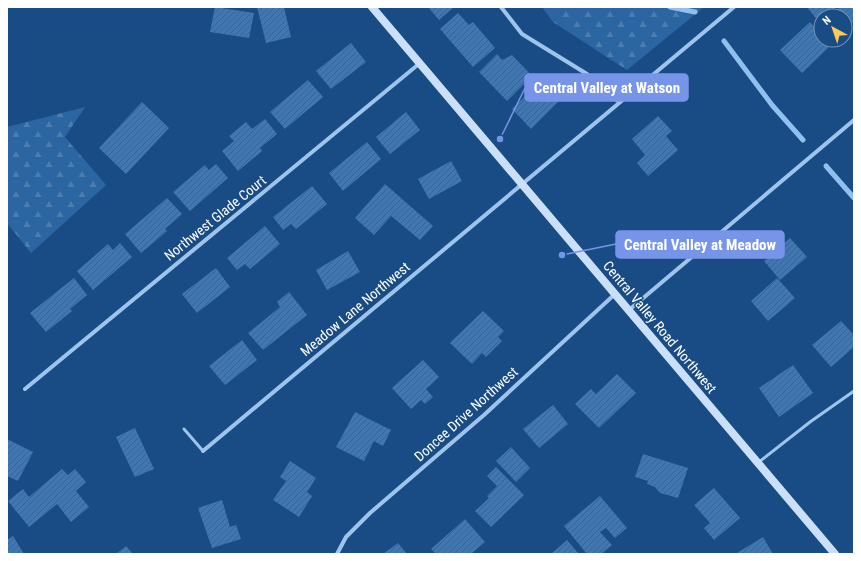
<svg xmlns="http://www.w3.org/2000/svg" width="861" height="561" font-family="'Roboto Condensed',sans-serif">
<style>
.forest{fill:url(#forest-firs)}
.lines{fill:none;stroke-linecap:round;stroke-linejoin:round}
.stream{stroke:#91c0ef;stroke-width:5}
.building{fill:url(#building-hatch)}
.service{stroke:#9ec4ec;stroke-width:3}
.minor{stroke:#9ec4ec;stroke-width:4}
.secondary{stroke:#cae0f9;stroke-width:8}
.labels{text-anchor:middle;dominant-baseline:central;stroke-width:3;stroke-linejoin:round;paint-order:stroke}
.street-label{font-size:14px;fill:#fff;stroke:#194c85}
.leader{fill:none;stroke:#7795e8;stroke-width:1.5}
.callout-dot{fill:#7795e8;stroke:#194c85;stroke-width:1.5}
.callout{fill:#7795e8;stroke:#7795e8;stroke-width:1.5}
.callout-label{font-size:15px;text-anchor:middle;font-weight:bold;fill:#fff}
</style>
<defs>
<pattern id="forest-firs" width="22" height="20" patternUnits="userSpaceOnUse"><rect width="22" height="20" fill="#2b66a3"/><path d="M5 1l3.5 6h-7zM16 11l3.5 6h-7z" fill="#4b7db1"/></pattern>
<pattern id="building-hatch" width="6" height="6" patternUnits="userSpaceOnUse"><rect width="6" height="6" fill="#4176ae"/><path d="M-1 1l2-2M0 6l6-6M5 7l2-2" fill="none" stroke="#46617d"/></pattern>
</defs>
<rect width="100%" height="100%" fill="#194c85"/>
<g class="forest">
<polygon points="542,7 704,7 627,70 553,22"/>
<polygon points="85,107 65,137 106,185 31,253 7,223 7,127"/>
</g>
<g class="lines">
<g class="stream">
<polyline points="670,7 695,12"/>
<polyline points="724,41 772,105 803,140"/>
<polyline points="826,166 854,198"/>
</g>
</g>
<g class="building">
<polygon points="215,7 254,13 249,38 210,32"/>
<polygon points="257,7 284,7 291,37 266,43"/>
<polygon points="428,7 454,7 439,20"/>
<polygon points="807,7 833,7 840,15 821,16 821,25"/>
<polygon points="840,7 854,7 854,25 838,8"/>
<polygon points="458,13 469,25 473,22 495,48 473,67 440,29"/>
<polygon points="810,22 821,34 821,40 827,40 832,44 802,73 780,50"/>
<polygon points="351,43 366,62 331,89 316,71"/>
<polygon points="497,54 502,60 512,55 532,76 507,101 479,72"/>
<polygon points="308,80 323,97 285,129 270,112"/>
<polygon points="542,80 560,100 531,129 512,109"/>
<polygon points="142,102 169,128 126,174 99,148"/>
<polygon points="406,112 420,130 390,154 376,137"/>
<polygon points="658,116 672,131 666,136 678,150 648,176 637,163 645,155 632,139"/>
<polygon points="265,119 277,134 260,148 262,151 238,171 222,151 234,141 229,136 246,122 252,129"/>
<polygon points="367,142 381,159 343,191 329,173"/>
<polygon points="451,161 462,181 429,199 418,179"/>
<polygon points="216,164 228,178 190,211 173,192 205,165 209,170"/>
<polygon points="385,184 433,226 420,240 391,216 374,235 355,218"/>
<polygon points="312,186 327,204 296,229 291,224 283,230 273,217"/>
<polygon points="167,198 182,214 165,229 167,231 141,253 125,234"/>
<polygon points="265,226 280,244 250,269 245,264 237,270 227,258"/>
<polygon points="790,238 807,257 780,280 764,261"/>
<polygon points="120,243 132,257 93,290 77,271 108,244 113,250"/>
<polygon points="348,251 360,272 327,290 316,270"/>
<polygon points="216,268 230,287 197,313 182,294"/>
<polygon points="74,278 87,295 70,309 72,311 46,332 30,313"/>
<polygon points="777,278 795,298 768,321 751,301"/>
<polygon points="289,292 307,315 263,350 248,333 280,307 277,302"/>
<polygon points="483,311 504,331 498,337 502,341 486,357 482,353 472,364 450,343"/>
<polygon points="841,321 854,335 854,347 831,367 812,345"/>
<polygon points="242,340 257,360 225,385 209,366"/>
<polygon points="423,360 439,377 426,389 433,397 425,404 421,400 411,409 392,388"/>
<polygon points="793,365 813,393 779,417 759,388"/>
<polygon points="617,374 636,393 599,428 575,404 591,389 596,394"/>
<polygon points="553,405 568,424 539,448 523,429"/>
<polygon points="355,412 391,430 383,446 374,441 364,461 336,447"/>
<polygon points="135,428 154,469 135,477 116,437"/>
<polygon points="7,439 33,452 18,481 7,476"/>
<polygon points="511,447 530,468 516,482 496,461"/>
<polygon points="643,454 688,468 678,498 660,493 655,487 647,484 648,481 635,477"/>
<polygon points="290,461 316,478 307,492 312,496 299,517 273,500 286,481 280,477"/>
<polygon points="496,467 524,495 491,527 475,511 489,498 487,496 497,486 487,476"/>
<polygon points="62,469 68,475 75,469 86,482 76,491 89,507 71,522 57,504 29,527 8,501 23,489 29,497"/>
<polygon points="714,488 740,518 714,540 704,528 710,523 694,505"/>
<polygon points="600,496 627,528 615,538 606,528 600,532 612,545 601,554 587,554 564,526"/>
<polygon points="222,500 230,527 236,525 241,539 212,548 198,508"/>
<polygon points="465,519 485,542 471,554 436,554 431,549"/>
<polygon points="13,536 24,554 7,554 7,540"/>
<polygon points="763,537 773,554 738,554 737,553"/>
<polygon points="567,540 579,554 551,554"/>
<polygon points="398,543 407,554 383,554"/>
<polygon points="126,546 133,554 116,554"/>
</g>
<g class="lines">
<g class="service">
<polyline points="184,429 203,451"/>
<polyline points="759,462 810,422 854,391"/>
</g>
<g class="minor">
<polyline points="501,7 522,34 587,74 619,102"/>
<polyline points="629,310 854,120"/>
<polyline points="25,389 420,63"/>
<polyline points="203,451 734,7"/>
<polyline points="337,554 346,537 370,513 484,415 615,294"/>
</g>
<polyline class="secondary" points="372,7 835,554"/>
</g>
<g class="labels">
<g class="street-label">
<text transform="translate(215 218) rotate(-39)">Northwest Glade Court</text>
<text transform="translate(355 309) rotate(-40)">Meadow Lane Northwest</text>
<text transform="translate(660 327) rotate(50)">Central Valley Road Northwest</text>
<text transform="translate(466 414) rotate(-42)">Doncee Drive Northwest</text>
</g>
</g>
<path class="leader" d="M500 139L525 88M562 255L616 244"/>
<g class="callout-dot">
<circle cx="500" cy="139" r="4"/>
<circle cx="562" cy="255" r="4"/>
</g>
<g class="callout">
<rect x="525" y="74" width="163" height="27" rx="4"/>
<rect x="616" y="231" width="168" height="27" rx="4"/>
</g>
<g class="callout-label">
<text x="607" y="93">Central Valley at Watson</text>
<text x="700" y="250">Central Valley at Meadow</text>
</g>
<rect width="861" height="561" fill="none" stroke="#ffffff" stroke-width="16"/>
<g transform="translate(833 28) rotate(320)"><circle r="19" fill="#194c85" stroke="#7594b6"/>
<path d="M0-3L7 15L0 10L-7 15Z" fill="#ffc959"/>
<text y="-6" font-size="11" font-weight="bold" text-anchor="middle" fill="#ffffff">N</text>
</g>
</svg>
